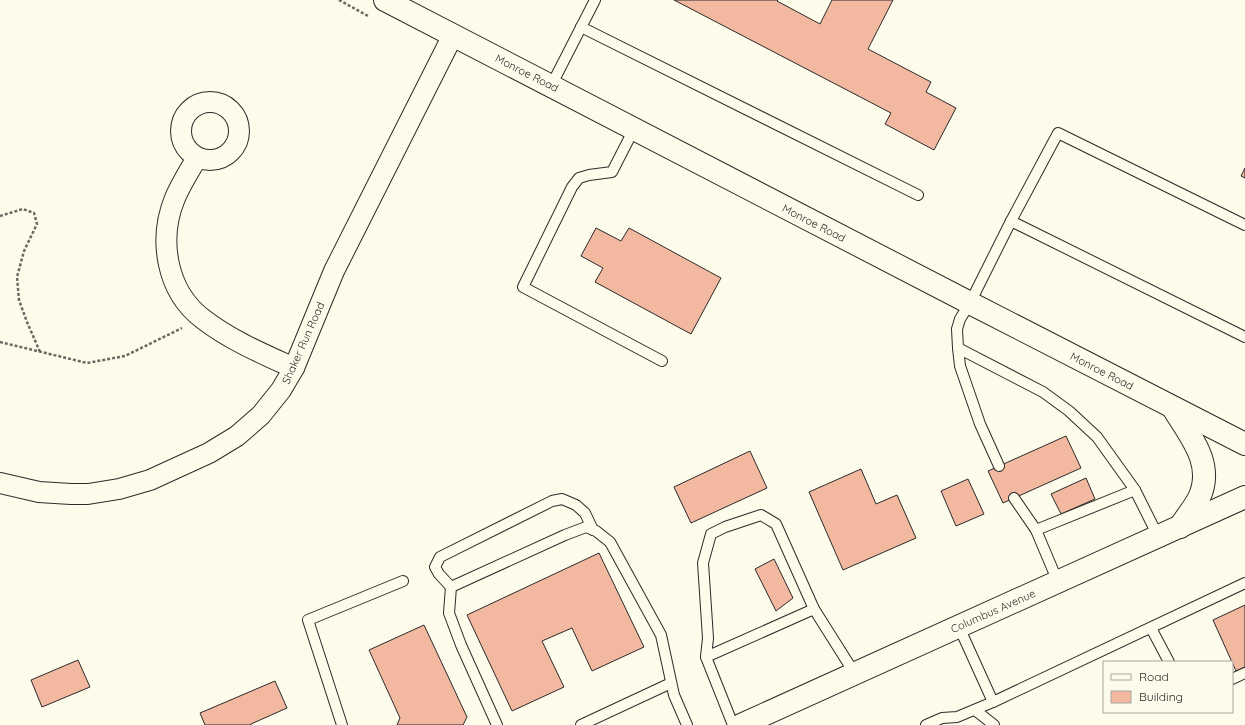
<svg xmlns="http://www.w3.org/2000/svg" width="1245" height="725" font-family="Quicksand,sans-serif">
<style>
.building{fill:#f2b8a0;stroke:#2b2b2b}
.lines{fill:none;stroke-linecap:round;stroke-linejoin:round}
.service-casing{stroke:#2b2b2b;stroke-width:12}
.minor-casing{stroke:#2b2b2b;stroke-width:22}
.tertiary-casing{stroke:#2b2b2b;stroke-width:24}
.primary-casing{stroke:#2b2b2b;stroke-width:24}
.path{stroke:#6a6964;stroke-width:2.5;stroke-dasharray:3 2;stroke-linecap:butt}
.service{stroke:#fdfbea;stroke-width:10}
.minor{stroke:#fdfbea;stroke-width:20}
.tertiary{stroke:#fdfbea;stroke-width:22}
.primary{stroke:#fdfbea;stroke-width:22}
.labels{text-anchor:middle;dominant-baseline:central;stroke-width:3;stroke-linejoin:round;paint-order:stroke}
.street-label{font-size:11px;fill:#2b2b2b;stroke:#fdfbea}
</style>
<rect width="100%" height="100%" fill="#fdfbea"/>
<g class="building">
<polygon points="674,0 778,0 777,1 820,24 832,0 893,0 868,49 931,82 926,92 956,108 934,150 885,124 891,113"/>
<polygon points="1245,168 1245,178 1241,176"/>
<polygon points="596,228 621,241 629,228 721,278 691,334 595,282 603,268 581,256"/>
<polygon points="1066,436 1081,468 1003,503 988,471"/>
<polygon points="750,451 767,488 691,523 674,487"/>
<polygon points="861,469 876,504 897,495 916,538 843,570 809,492"/>
<polygon points="1086,478 1095,499 1061,514 1051,494"/>
<polygon points="968,479 984,514 956,526 941,491"/>
<polygon points="599,553 644,647 592,671 572,628 542,641 564,687 512,711 467,615"/>
<polygon points="774,559 793,598 776,611 755,569"/>
<polygon points="1245,605 1245,667 1236,671 1213,620"/>
<polygon points="424,625 467,717 463,725 397,725 400,718 369,650"/>
<polygon points="78,660 90,687 42,707 31,680"/>
<polygon points="275,681 287,708 251,724 251,725 205,725 200,713"/>
</g>
<g class="lines">
<defs>
<g id="service">
<polyline points="581,27 918,195"/>
<polyline points="551,86 595,0"/>
<polyline points="634,129 612,172 589,175 579,178 572,187 523,287 662,361"/>
<polyline points="1011,221 1245,337"/>
<polyline points="958,348 957,329 960,319 970,303 1011,221 1058,133 1245,225"/>
<polyline points="999,466 980,424 960,366 958,348 1043,392 1069,411 1097,437 1135,490"/>
<polyline points="1014,498 1036,530"/>
<polyline points="1058,582 1036,530 1135,490 1158,536"/>
<polyline points="451,587 439,574 435,567 440,557 552,501 562,499 576,505 585,513 593,530"/>
<polyline points="959,627 993,702"/>
<polyline points="1151,628 1169,662"/>
<polyline points="706,657 708,638 703,563 711,534 725,527 761,515 776,524 814,609"/>
<polyline points="1232,679 1245,673"/>
<polyline points="975,710 994,725"/>
<polyline points="342,725 308,620 403,581"/>
<polyline points="497,725 461,645 449,613 451,587 565,535 586,527 596,531 610,542 661,635 674,695 687,725"/>
<polyline points="581,725 671,683"/>
<polyline points="733,725 706,657 814,609 855,674"/>
<polyline points="926,725 942,718 957,717 993,702 1245,583"/>
</g>
<g id="minor">
<circle cx="210" cy="131" r="29"/>
<path d="M197,158c-8,13 -16,26 -22,40 -17,41 -9,93 28,121 27,21 60,35 91,49"/>
<polyline points="0,483 39,492 71,494 88,494 119,489 150,480 209,453 237,436 261,415 281,390 294,368 334,271 453,35"/>
</g>
<g id="tertiary">
<polyline points="385,0 970,303 1245,444"/>
<path d="M1173,408c17,28 42,56 26,90 -5,10 -13,19 -19,29"/>
</g>
<polyline id="primary" points="741,725 1245,497"/>
</defs>
<use href="#service" class="service-casing"/>
<use href="#minor" class="minor-casing"/>
<use href="#tertiary" class="tertiary-casing"/>
<use href="#primary" class="primary-casing"/>
<g class="path">
<polyline points="339,0 368,16"/>
<polyline points="0,216 23,209 34,213 37,224 24,251 17,277 19,300 27,322 40,352"/>
<polyline points="0,342 87,363 125,356 182,328"/>
</g>
<use href="#service" class="service"/>
<use href="#minor" class="minor"/>
<use href="#tertiary" class="tertiary"/>
<use href="#primary" class="primary"/>
</g>
<g class="labels">
<g class="street-label">
<text transform="translate(527 73) rotate(27)">Monroe Road</text>
<text transform="translate(814 223) rotate(27)">Monroe Road</text>
<text transform="translate(303 343) rotate(-66)">Shaker Run Road</text>
<text transform="translate(1102 371) rotate(27)">Monroe Road</text>
<text transform="translate(993 611) rotate(-24)">Columbus Avenue</text>
</g>
</g>
<rect x="1103" y="661" width="130" height="52" fill="#fdfbea" stroke="#a9a89e"/>
<rect x="1111" y="674" width="20" height="6" fill="#fdfbea" stroke="#a9a89e"/>
<text x="1139" y="681" font-size="12" fill="#2b2b2b">Road</text>
<rect x="1111" y="691" width="20" height="12" fill="#f2b8a0" stroke="#a9a89e"/>
<text x="1139" y="701" font-size="12" fill="#2b2b2b">Building</text>
</svg>
